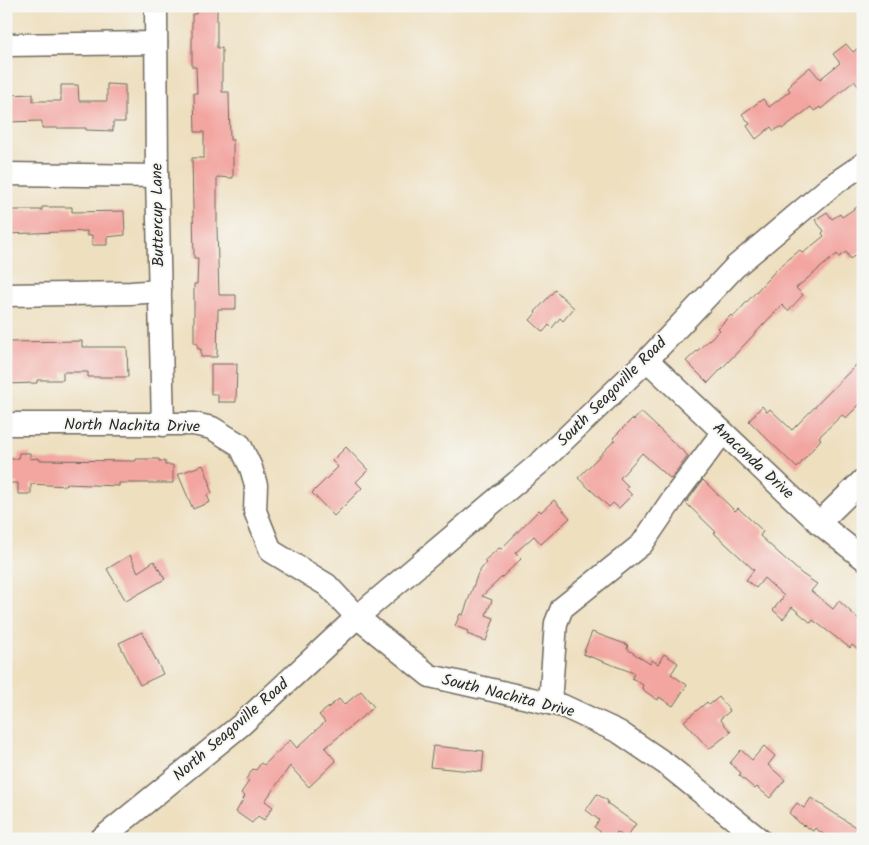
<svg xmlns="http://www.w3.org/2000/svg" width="869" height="845" font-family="Kalam,sans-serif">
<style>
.building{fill:#f3a5a0}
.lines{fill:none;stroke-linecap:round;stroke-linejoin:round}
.minor-casing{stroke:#6f6a5f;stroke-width:25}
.minor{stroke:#fff;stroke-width:22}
.labels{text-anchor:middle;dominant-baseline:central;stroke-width:4;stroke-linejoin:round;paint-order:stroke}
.street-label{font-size:16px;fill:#2b2b2b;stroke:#f6f6f2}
</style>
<rect width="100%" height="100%" fill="#f6f6f2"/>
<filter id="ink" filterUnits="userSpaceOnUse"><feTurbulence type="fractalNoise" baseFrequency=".02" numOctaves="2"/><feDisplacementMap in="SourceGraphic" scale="10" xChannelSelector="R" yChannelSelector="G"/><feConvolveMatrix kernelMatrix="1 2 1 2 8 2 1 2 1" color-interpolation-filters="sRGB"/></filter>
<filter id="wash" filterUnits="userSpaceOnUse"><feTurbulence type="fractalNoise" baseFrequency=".0096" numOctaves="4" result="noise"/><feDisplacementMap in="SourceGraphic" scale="20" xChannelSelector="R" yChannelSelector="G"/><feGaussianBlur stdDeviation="1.12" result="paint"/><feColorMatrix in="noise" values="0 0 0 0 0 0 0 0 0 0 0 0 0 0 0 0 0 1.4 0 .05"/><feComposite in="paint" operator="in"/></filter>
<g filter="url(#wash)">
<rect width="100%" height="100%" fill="#eedfbf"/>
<g id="blocks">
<g class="building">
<polygon points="199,6 217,6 217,48 222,48 222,92 229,92 230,140 233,140 233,178 217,177 217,228 219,295 236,295 236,309 218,309 217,357 201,357 201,349 198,349 197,343 194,343 194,284 197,284 198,258 194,258 192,158 204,158 204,132 195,132 194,93 197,93 196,67 192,67 192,14 196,14 196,8 199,8"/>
<polygon points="846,44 853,52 863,44 863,92 854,81 821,109 820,107 814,111 811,107 782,129 780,127 774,131 771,127 756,139 747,126 750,124 742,114 763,99 769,107 790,91 788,88 792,84 791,83 810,67 820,79 840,63 833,54"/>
<polygon points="107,84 125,85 125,122 113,122 113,131 86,130 86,128 42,128 42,121 6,122 6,95 33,94 33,101 61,101 61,85 78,85 79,101 107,101"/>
<polygon points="863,203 863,250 850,259 846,252 839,257 837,254 796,288 803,295 788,311 782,305 708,383 686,361 720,330 718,328 731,315 733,317 778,268 800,250 803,253 824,236 822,233 824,231 815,220 827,212 832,219 840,214 842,217"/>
<polygon points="42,207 72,207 72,212 124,211 125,235 107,237 107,245 92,245 92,235 87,236 87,231 6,234 6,210 42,210"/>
<polygon points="555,290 574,308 563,321 560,318 552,328 549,325 543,332 530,320 536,313 535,312"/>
<polygon points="82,341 82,347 127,347 128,377 88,377 88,372 63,372 63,380 37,380 37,383 6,384 6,342"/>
<polygon points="863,358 863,401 846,418 842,415 819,437 821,439 797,468 749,421 762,406 767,412 770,409 792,430"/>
<polygon points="211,364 237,364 236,402 218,402 218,394 211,394"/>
<polygon points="641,412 688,456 671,479 642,453 620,478 628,486 626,489 632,495 619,508 613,503 609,507 578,478 615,440 613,438 632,419 634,420"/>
<polygon points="346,447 368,470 356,482 362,488 334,516 312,493 338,467 332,461"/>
<polygon points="19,453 30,453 30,459 39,458 39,460 136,461 136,459 159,459 159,461 165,461 165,465 173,465 173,483 119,483 119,486 66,484 66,486 31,484 31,494 18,494 18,483 6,483 6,459 18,459"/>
<polygon points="203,465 211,485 209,485 212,493 207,495 210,502 193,509 178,474"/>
<polygon points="703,480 735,511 738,508 763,531 760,536 802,574 817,584 811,591 833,609 839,601 863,623 863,654 852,645 850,648 813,620 811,623 792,607 783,619 773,610 784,596 764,578 756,588 746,580 754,570 714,533 716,532 686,503"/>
<polygon points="554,500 570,518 541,544 534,536 515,553 521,559 482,596 492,600 486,615 494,618 486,641 467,634 468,631 455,626 460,614 463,615 478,573 486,563 484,561 499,548 501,549 539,510 541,512"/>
<polygon points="130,555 138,572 154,561 165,579 126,601 107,569"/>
<polygon points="142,632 163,674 140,685 119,643"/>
<polygon points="592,632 628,645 627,649 650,664 652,660 658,664 664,654 678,663 671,674 687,685 673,706 659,697 658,700 646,692 642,688 643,685 632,678 634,673 583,654"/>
<polygon points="361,691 374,707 325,748 336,761 309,787 290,766 265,801 273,807 264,820 258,816 252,823 236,812 245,796 241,793 249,781 246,779 253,769 256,770 261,763 264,765 290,740 297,748 325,722 319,715 339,699 344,705"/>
<polygon points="719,697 730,711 720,719 731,732 709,749 684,721 707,702 709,705"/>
<polygon points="433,746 484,751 482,772 430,767"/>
<polygon points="764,746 775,756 768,765 785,780 770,798 757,787 755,789 739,775 741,773 730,763 741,750 752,760"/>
<polygon points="597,794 608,801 607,803 636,824 626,838 617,832 612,839 610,839 594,827 599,820 586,810"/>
<polygon points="811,798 863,832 863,839 830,839 815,828 813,831 804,825 803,826 789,813 797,803 804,808"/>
</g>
</g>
</g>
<g filter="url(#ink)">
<use href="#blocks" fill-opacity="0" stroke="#6f6a5f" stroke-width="1"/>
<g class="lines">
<defs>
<g id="minor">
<polyline points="156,6 157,176 163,425"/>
<polyline points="6,45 156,43"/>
<polyline points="6,174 157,176"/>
<polyline points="6,295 131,293 160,291"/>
<polyline points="647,360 819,523 863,558"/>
<polyline points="6,424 194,424 212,428 240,445 251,468 256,485 255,511 271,551 327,585 357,617 430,676 563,706 619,732 666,764 759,839"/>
<polyline points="819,523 863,480"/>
<polyline points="550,703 556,623 562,608 642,544 674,497 723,432"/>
<polyline points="101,839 241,725 357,617 542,461 647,360 735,267 831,186 863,164"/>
</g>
</defs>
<use href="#minor" class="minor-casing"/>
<use href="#minor" class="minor"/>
</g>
</g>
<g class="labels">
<g class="street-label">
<text transform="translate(158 215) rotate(-91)">Buttercup Lane</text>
<text transform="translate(612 392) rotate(-45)">South Seagoville Road</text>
<text transform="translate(132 426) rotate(1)">North Nachita Drive</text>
<text transform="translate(753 461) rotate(43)">Anaconda Drive</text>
<text transform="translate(508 696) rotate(14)">South Nachita Drive</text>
<text transform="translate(231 730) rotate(-41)">North Seagoville Road</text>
</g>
</g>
<rect width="869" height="845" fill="none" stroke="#f6f6f2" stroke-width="25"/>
</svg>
